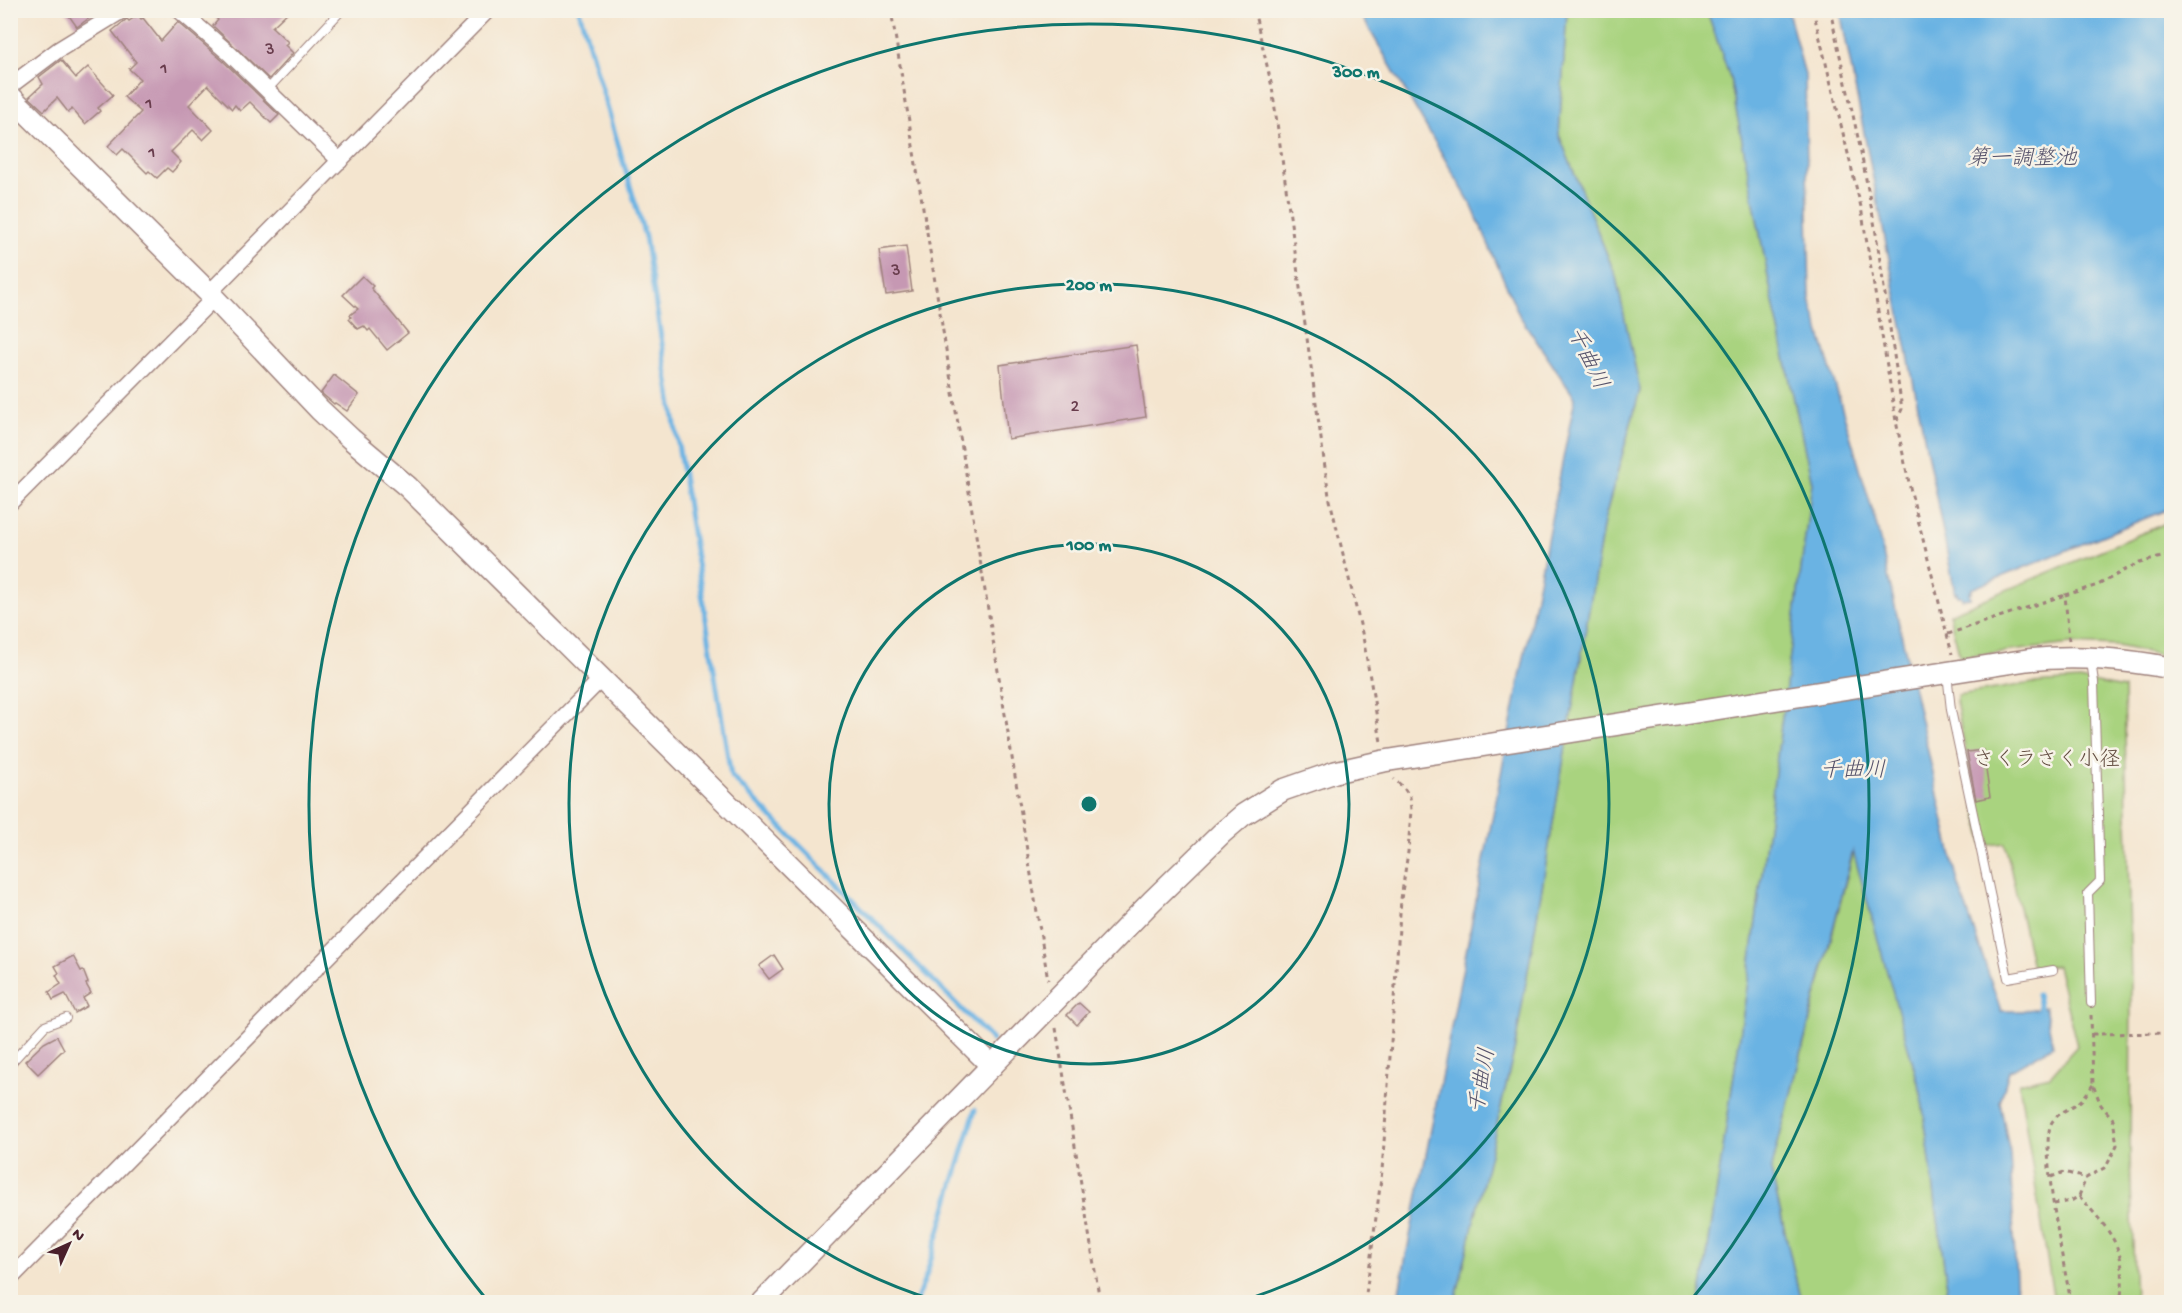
<svg xmlns="http://www.w3.org/2000/svg" width="2182" height="1313" font-family="'Gochi Hand','Klee One',sans-serif">
<style>
.green{fill:#a9d37f;stroke:#7a7955;stroke-width:1.5}
.water{fill:#6bb3e3;stroke:#5a6987;stroke-width:1.5}
.lines{fill:none;stroke-linecap:round;stroke-linejoin:round}
.stream{stroke:#6bb3e3;stroke-width:5}
.building{fill:#c698b3}
.lane-casing{stroke:#9f827d;stroke-width:10}
.street-casing{stroke:#9f827d;stroke-width:18}
.secondary-casing{stroke:#9f827d;stroke-width:24}
.path{stroke:#9f827d;stroke-width:3;stroke-dasharray:4.5 4.5;stroke-linecap:butt}
.lane{stroke:#fff;stroke-width:8}
.street{stroke:#fff;stroke-width:15}
.secondary{stroke:#fff;stroke-width:21}
.ring{fill:none;stroke:#0f766e;stroke-width:3}
.labels{text-anchor:middle;dominant-baseline:central;stroke-width:5;stroke-linejoin:round;paint-order:stroke}
.number-label{font-size:18px;fill:#693d4d}
.park-label{font-size:21px;fill:#624c40;stroke:#f7f3e8}
.water-label{font-size:22px;font-style:italic;fill:#56536b;stroke:#f7f3e8}
.centre{fill:#0f766e;stroke:#f7f3e8;stroke-width:3}
.ring-label{font-size:18px;text-anchor:middle;font-weight:bold;fill:#0f766e;stroke:#f7f3e8;stroke-width:5;stroke-linejoin:round;paint-order:stroke}
</style>
<rect width="100%" height="100%" fill="#f7f3e8"/>
<filter id="ink" filterUnits="userSpaceOnUse"><feTurbulence type="fractalNoise" baseFrequency=".0167" numOctaves="2"/><feDisplacementMap in="SourceGraphic" scale="12" xChannelSelector="R" yChannelSelector="G"/><feConvolveMatrix kernelMatrix="1 2 1 2 8 2 1 2 1" color-interpolation-filters="sRGB"/></filter>
<filter id="wash" filterUnits="userSpaceOnUse"><feTurbulence type="fractalNoise" baseFrequency=".008" numOctaves="4" result="noise"/><feDisplacementMap in="SourceGraphic" scale="24" xChannelSelector="R" yChannelSelector="G"/><feGaussianBlur stdDeviation="1.35" result="paint"/><feColorMatrix in="noise" values="0 0 0 0 0 0 0 0 0 0 0 0 0 0 0 0 0 1.4 0 .05"/><feComposite in="paint" operator="in"/></filter>
<g filter="url(#wash)">
<rect width="100%" height="100%" fill="#f4e5cf"/>
<g class="green">
<polygon points="1567,11 1707,11 1730,78 1773,302 1812,483 1750,968 1700,1302 1455,1302 1515,1047 1604,521 1640,391 1616,277 1559,135"/>
<polygon points="2171,521 2171,657 2117,646 2071,644 1960,657 1949,614"/>
<polygon points="2080,680 2124,688 2131,983 2130,1156 2135,1302 2054,1302 2019,1083 2050,1076 2077,1046 2057,966 2032,967 2005,843 1983,846 1956,701 1958,695 2033,683"/>
<polygon points="1854,850 1921,1093 1949,1302 1801,1302 1771,1171"/>
</g>
<g class="water">
<polygon points="1361,11 1567,11 1559,135 1616,277 1640,390 1604,521 1515,1047 1455,1302 1397,1302 1575,398 1519,315 1471,204 1364,20"/>
<polygon points="1707,11 1788,11 1805,75 1810,300 1876,523 1958,883 2001,1011 2021,1011 2045,1007 2053,1046 2009,1071 2000,1102 2010,1154 2017,1302 1949,1302 1921,1093 1853,851 1771,1171 1801,1302 1700,1302 1750,968 1812,483 1773,302 1730,78"/>
<polygon points="1840,11 2171,11 2171,508 1971,589 1971,592 1969,592 1970,598 1962,599 1961,596 1958,596 1957,593 1955,593"/>
</g>
<g class="lines">
<g class="stream">
<polyline points="579,10 645,237 731,776 992,1040"/>
<polyline points="2037,995 2040,1008"/>
<polyline points="916,1302 926,1276 975,1110"/>
</g>
</g>
<g id="blocks">
<g class="building">
<polygon points="65,10 100,10 77,27"/>
<polygon points="209,10 290,10 272,27 288,42 285,45 293,53 269,79 213,26 218,20"/>
<polygon points="138,15 141,19 143,18 161,41 178,22 223,61 279,115 271,123 250,102 240,111 235,105 232,109 208,85 189,105 213,130 203,140 193,130 171,152 181,162 172,172 167,168 157,178 149,171 147,173 123,149 117,155 108,146 141,112 124,97 140,79 129,69 136,62 112,31 127,19 129,21"/>
<polygon points="61,60 76,78 88,67 113,95 98,108 100,111 85,124 72,109 68,112 57,98 44,111 29,97 43,84 39,77"/>
<polygon points="906,246 912,291 886,295 879,250"/>
<polygon points="362,276 373,286 371,288 408,333 387,350 370,329 368,331 364,326 358,329 349,319 351,317 350,315 358,309 343,295"/>
<polygon points="1136,345 1146,417 1008,439 1000,365"/>
<polygon points="334,375 359,395 347,411 335,403 334,404 321,393"/>
<polygon points="1983,750 1990,797 1976,800 1967,752"/>
<polygon points="774,955 783,969 769,979 759,966"/>
<polygon points="73,956 81,971 83,970 88,983 86,984 91,993 83,998 87,1006 75,1013 65,994 53,1000 49,992 61,984 56,975 59,973 55,966"/>
<polygon points="1079,1003 1089,1012 1077,1025 1067,1015"/>
<polygon points="57,1036 64,1049 38,1074 25,1061 44,1043"/>
</g>
</g>
</g>
<g filter="url(#ink)">
<use href="#blocks" fill-opacity="0" stroke="#9f827d" stroke-width="1.5"/>
<g class="lines">
<defs>
<g id="lane">
<polyline points="267,90 339,13"/>
<polyline points="2091,661 2094,682 2100,881 2088,893 2091,1003"/>
<polyline points="1947,673 1951,710 2008,978 2053,970"/>
<polyline points="10,1064 45,1026 66,1018"/>
</g>
<g id="street">
<polyline points="179,10 230,54 340,161"/>
<polyline points="10,86 58,50 123,10"/>
<polyline points="10,503 207,305 215,287 488,10"/>
<polyline points="10,1279 601,679"/>
</g>
<g id="secondary">
<polyline points="10,96 211,295 320,410 351,439 408,487 992,1066"/>
<path d="M762,1302l390,-401 70,-68 21,-18 40,-25 52,-18 49,-11 643,-101c51,-5 94,-1 145,8"/>
</g>
</defs>
<use href="#lane" class="lane-casing"/>
<use href="#street" class="street-casing"/>
<use href="#secondary" class="secondary-casing"/>
<g class="path">
<polyline points="891,10 1048,980"/>
<polyline points="1254,10 1272,87 1329,496 1363,637 1381,742"/>
<polyline points="1813,10 1861,207 1896,421 1911,492 1952,654"/>
<polyline points="1830,10 1860,147 1875,227 1902,409 1897,420"/>
<polyline points="1948,634 2065,595"/>
<polyline points="2069,640 2065,595 2098,585 2136,564 2172,554"/>
<polyline points="1056,1028 1100,1302"/>
<polyline points="2092,1034 2172,1033"/>
<polyline points="2051,1177 2064,1172 2086,1178 2106,1167 2117,1145 2113,1119 2101,1105 2093,1085 2091,1014"/>
<path d="M2079,1196c33,37 50,54 41,106"/>
<polyline points="2054,1204 2071,1201 2079,1196 2086,1178"/>
<polyline points="1365,1302 1382,1171 1401,899 1408,852 1411,810 1410,797 1404,788 1394,779"/>
<path d="M2071,1302c-6,-31 -33,-158 -19,-180 7,-10 17,-13 26,-19 6,-4 10,-12 15,-18"/>
</g>
<use href="#lane" class="lane"/>
<use href="#street" class="street"/>
<use href="#secondary" class="secondary"/>
</g>
</g>
<g class="ring">
<circle cx="1089" cy="804" r="260"/>
<path d="M937 1301A520 520 0 1 1 1241 1301"/>
<path d="M487 1300A780 780 0 1 1 1691 1300"/>
</g>
<g class="labels">
<g class="number-label">
<text x="270" y="50">3</text>
<text x="164" y="69">1</text>
<text x="149" y="104">1</text>
<text x="152" y="153">1</text>
<text x="896" y="271">3</text>
<text x="1075" y="407">2</text>
</g>
<g class="park-label">
<text x="2047" y="761">さくラさく小径</text>
</g>
<g class="water-label">
<text x="2022" y="160">第一調整池</text>
<text transform="translate(1586 359) rotate(64)">千曲川</text>
<text x="1853" y="772">千曲川</text>
<text transform="translate(1484 1081) rotate(-80)">千曲川</text>
</g>
</g>
<circle cx="1089" cy="804" r="9" class="centre"/>
<g class="ring-label">
<text x="1356" y="77">300 m</text>
<text x="1089" y="290">200 m</text>
<text x="1089" y="550">100 m</text>
</g>
<rect width="2182" height="1313" fill="none" stroke="#f7f3e8" stroke-width="36"/>
<g transform="translate(69 1244) rotate(45)" stroke="#f7f3e8" stroke-width="4.5" paint-order="stroke">
<path d="M0-4.5L10 22L0 15L-10 22Z" fill="#4a1f2b"/>
<text y="-9" font-size="16" font-weight="bold" text-anchor="middle" fill="#4a1f2b">N</text>
</g>
</svg>
